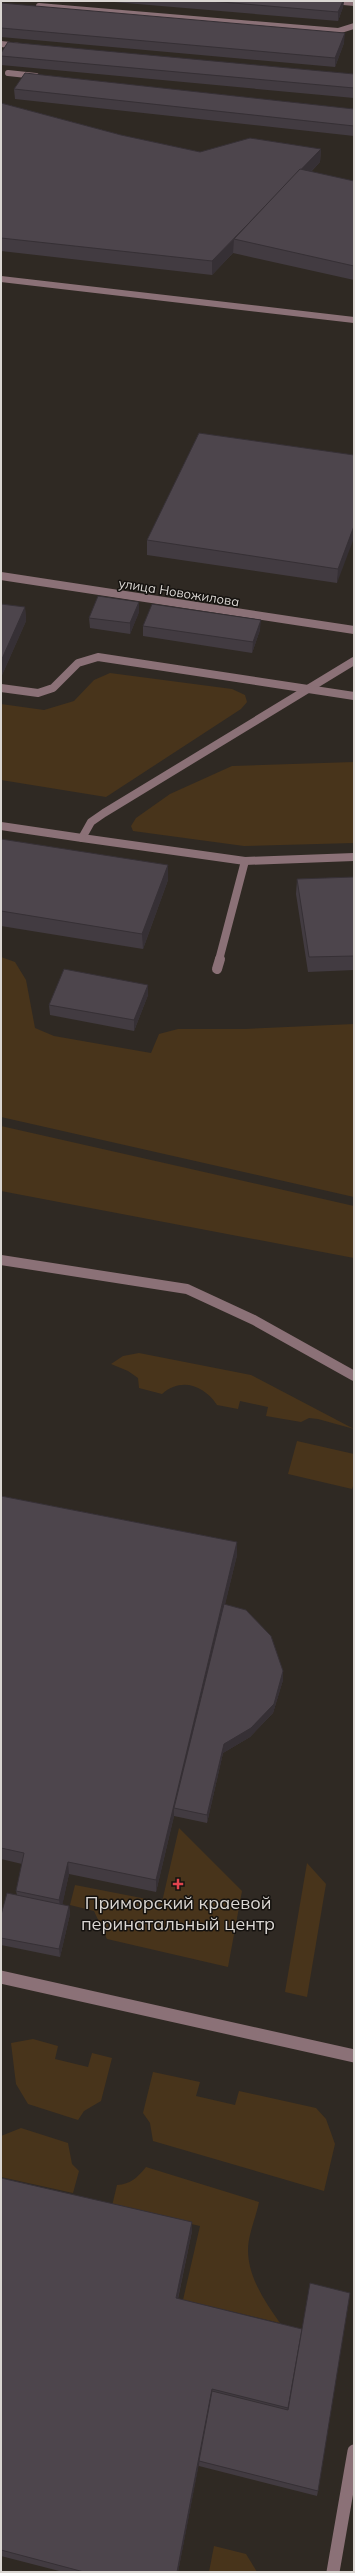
<svg xmlns="http://www.w3.org/2000/svg" width="355" height="2573" font-family="Mulish,sans-serif">
<style>
.green{fill:#48341b}
.lines{fill:none;stroke-linecap:round;stroke-linejoin:round}
.minor-far3{stroke:#8b7177;stroke-width:6}
.minor-far2{stroke:#8b7177;stroke-width:8}
.minor-far1{stroke:#8b7177;stroke-width:10}
.minor{stroke:#8b7177;stroke-width:13}
.wall{fill:#423b41}
.shaded-wall{fill:#363035}
.building{fill:#4d454c;stroke:#363035}
.health-dot{fill:#e0444e;stroke:#15120f;stroke-width:1.5}
.labels{text-anchor:middle;dominant-baseline:central;stroke-width:3;stroke-linejoin:round;paint-order:stroke}
.far-street-label{font-size:13px;fill:#dad6d2;stroke:#15120f}
.near-poi-label{font-size:18px;fill:#dad6d2;stroke:#15120f}
</style>
<rect width="100%" height="100%" fill="#2f2923"/>
<g class="green">
<polygon points="110,673 232,689 245,695 247,702 241,709 106,797 1,780 1,704 44,710 74,701 94,680"/>
<polygon points="354,762 354,843 244,846 133,831 131,826 136,818 170,794 232,766"/>
<polygon points="1,957 15,962 26,980 35,1028 54,1036 151,1053 159,1034 178,1029 245,1029 354,1024 354,1197 1,1117"/>
<polygon points="1,1126 354,1206 354,1258 1,1191"/>
<path d="M139,1353l112,22 103,54 -36,-10 -9,-1 -8,4 -35,-6 2,-9 -28,-6 -2,8 -21,-4c-13,-20 -36,-28 -55,-11l-23,-6 -1,-10 -10,-7 -17,-7 12,-8z"/>
<polygon points="297,1441 354,1454 354,1483 352,1489 288,1474"/>
<polygon points="179,1828 242,1891 228,1967 107,1939 94,1911 70,1905 75,1885 162,1902"/>
<polygon points="307,1863 326,1884 307,1997 285,1992"/>
<polygon points="33,2039 58,2046 55,2059 88,2067 92,2053 112,2058 101,2101 84,2111 78,2120 28,2104 16,2084 11,2043"/>
<polygon points="153,2072 200,2082 196,2096 235,2105 239,2091 316,2108 326,2119 335,2144 324,2191 153,2141 150,2123 143,2113"/>
<polygon points="21,2128 68,2143 72,2164 79,2171 73,2193 1,2177 1,2136"/>
<path d="M146,2167l113,35c-3,15 -11,33 -11,48 0,27 17,52 32,73l-97,-23 17,-74 -88,-20 5,-21c14,-1 20,-7 29,-18z"/>
<polygon points="214,2546 246,2554 257,2572 209,2572"/>
</g>
<g class="lines">
<g class="minor-far3">
<polyline points="333,1 354,3"/>
<polyline points="39,6 338,31 354,26"/>
<polyline points="1,44 19,46"/>
<polyline points="8,73 36,76"/>
<polyline points="1,279 354,320"/>
</g>
<g class="minor-far2">
<polyline points="1,576 354,630"/>
<polyline points="354,661 104,813 91,822 82,838 245,861 354,857"/>
<polyline points="1,688 38,693 53,688 78,663 98,657 354,696"/>
<polyline points="1,826 82,838"/>
<polyline points="219,960 245,861"/>
</g>
<g class="minor-far1">
<polyline points="217,969 220,959"/>
<polyline points="1,1260 187,1289 254,1320 354,1376"/>
</g>
<g class="minor">
<polyline points="1,1977 354,2056"/>
<polyline points="333,2572 354,2451"/>
</g>
</g>
<g class="wall">
<polygon points="102,1 344,1 343,7 338,21"/>
<polygon points="1,3 344,43 335,67 1,37"/>
<polygon points="1,56 354,74 354,98 1,65"/>
<polygon points="14,89 354,109 354,136 15,99"/>
<polygon points="1,103 121,135 200,152 321,149 320,162 311,172 354,181 354,280 233,253 212,275 1,251"/>
<polygon points="354,455 337,583 147,555 147,540"/>
<polygon points="139,602 139,612 130,634 90,628 89,618"/>
<polygon points="1,604 25,607 26,621 2,675 1,675"/>
<polygon points="143,626 260,630 252,653 143,636"/>
<polygon points="1,839 168,880 143,949 1,926"/>
<polygon points="354,877 354,970 308,972 296,894 297,879"/>
<polygon points="148,985 148,995 134,1031 50,1015 49,1005"/>
<polygon points="1,1496 237,1542 237,1555 225,1604 283,1671 283,1680 273,1713 250,1737 223,1753 207,1823 174,1816 156,1892 69,1874 62,1905 69,1906 70,1914 60,1957 1,1945 1,1915 17,1895 16,1891 22,1864 1,1859"/>
<polygon points="1,2178 192,2231 178,2299 302,2329 318,2491 317,2496 199,2466 199,2462 178,2572 63,2572 1,2556"/>
</g>
<g class="shaded-wall">
<polygon points="343,1 344,1 343,7 338,21 338,12"/>
<polygon points="345,33 344,43 335,67 335,58"/>
<polygon points="321,149 320,162 244,241 234,239"/>
<polygon points="234,239 233,253 212,275 212,261"/>
<polygon points="354,526 354,538 337,583 338,569"/>
<polygon points="139,602 139,612 130,634 130,623"/>
<polygon points="25,607 26,621 2,675 1,661"/>
<polygon points="261,620 260,630 252,653 253,642"/>
<polygon points="168,865 168,880 143,949 142,934"/>
<polygon points="148,985 148,995 134,1031 134,1020"/>
<polygon points="237,1542 237,1555 176,1808 174,1808 174,1816 156,1892 156,1880"/>
<polygon points="283,1671 283,1680 273,1713 250,1737 223,1753 207,1823 207,1815 224,1744"/>
<polygon points="68,1862 69,1874 61,1911 59,1900"/>
<polygon points="69,1906 70,1914 60,1957 59,1949"/>
<polygon points="192,2222 192,2231 176,2307 176,2298"/>
<polygon points="212,2389 212,2397 178,2572 177,2572"/>
</g>
<g class="building">
<polygon points="210,1 343,1 338,12"/>
<polygon points="1,3 345,33 335,58 1,28"/>
<polygon points="8,42 354,74 354,88 1,56 1,53"/>
<polygon points="25,73 354,109 354,126 14,89"/>
<polygon points="1,103 121,135 200,152 250,138 321,149 212,261 1,238"/>
<polygon points="300,169 354,181 354,266 234,239"/>
<polygon points="199,433 354,455 354,526 338,569 147,540"/>
<polygon points="98,596 139,602 130,623 89,618"/>
<polygon points="1,604 25,607 1,661"/>
<polygon points="152,604 261,620 253,642 143,626"/>
<polygon points="1,839 168,865 142,934 1,911"/>
<polygon points="354,877 354,956 309,957 297,879"/>
<polygon points="64,969 148,985 134,1020 49,1005"/>
<polygon points="1,1496 237,1542 156,1880 68,1862 59,1900 16,1891 24,1853 1,1848"/>
<polygon points="224,1604 246,1610 271,1636 283,1671 274,1704 251,1728 224,1744 207,1815 174,1808"/>
<polygon points="7,1893 69,1906 59,1949 1,1938 1,1915"/>
<polygon points="1,2178 192,2222 176,2298 302,2329 288,2408 212,2389 177,2572 84,2572 1,2550"/>
<polygon points="310,2283 350,2293 318,2491 199,2461 212,2391 288,2410"/>
</g>
<path class="health-dot" d="M176 1878h4v4h4v4h-4v4h-4v-4h-4v-4h4z"/>
<g class="labels">
<g class="far-street-label">
<text transform="translate(179 592) rotate(9)">улица Новожилова</text>
</g>
<g class="near-poi-label">
<text x="178" y="1902">Приморский краевой<tspan x="178" dy="21">перинатальный центр</tspan></text>
</g>
</g>
<rect width="355" height="2573" fill="none" stroke="#dad6d2" stroke-width="4"/>
</svg>
